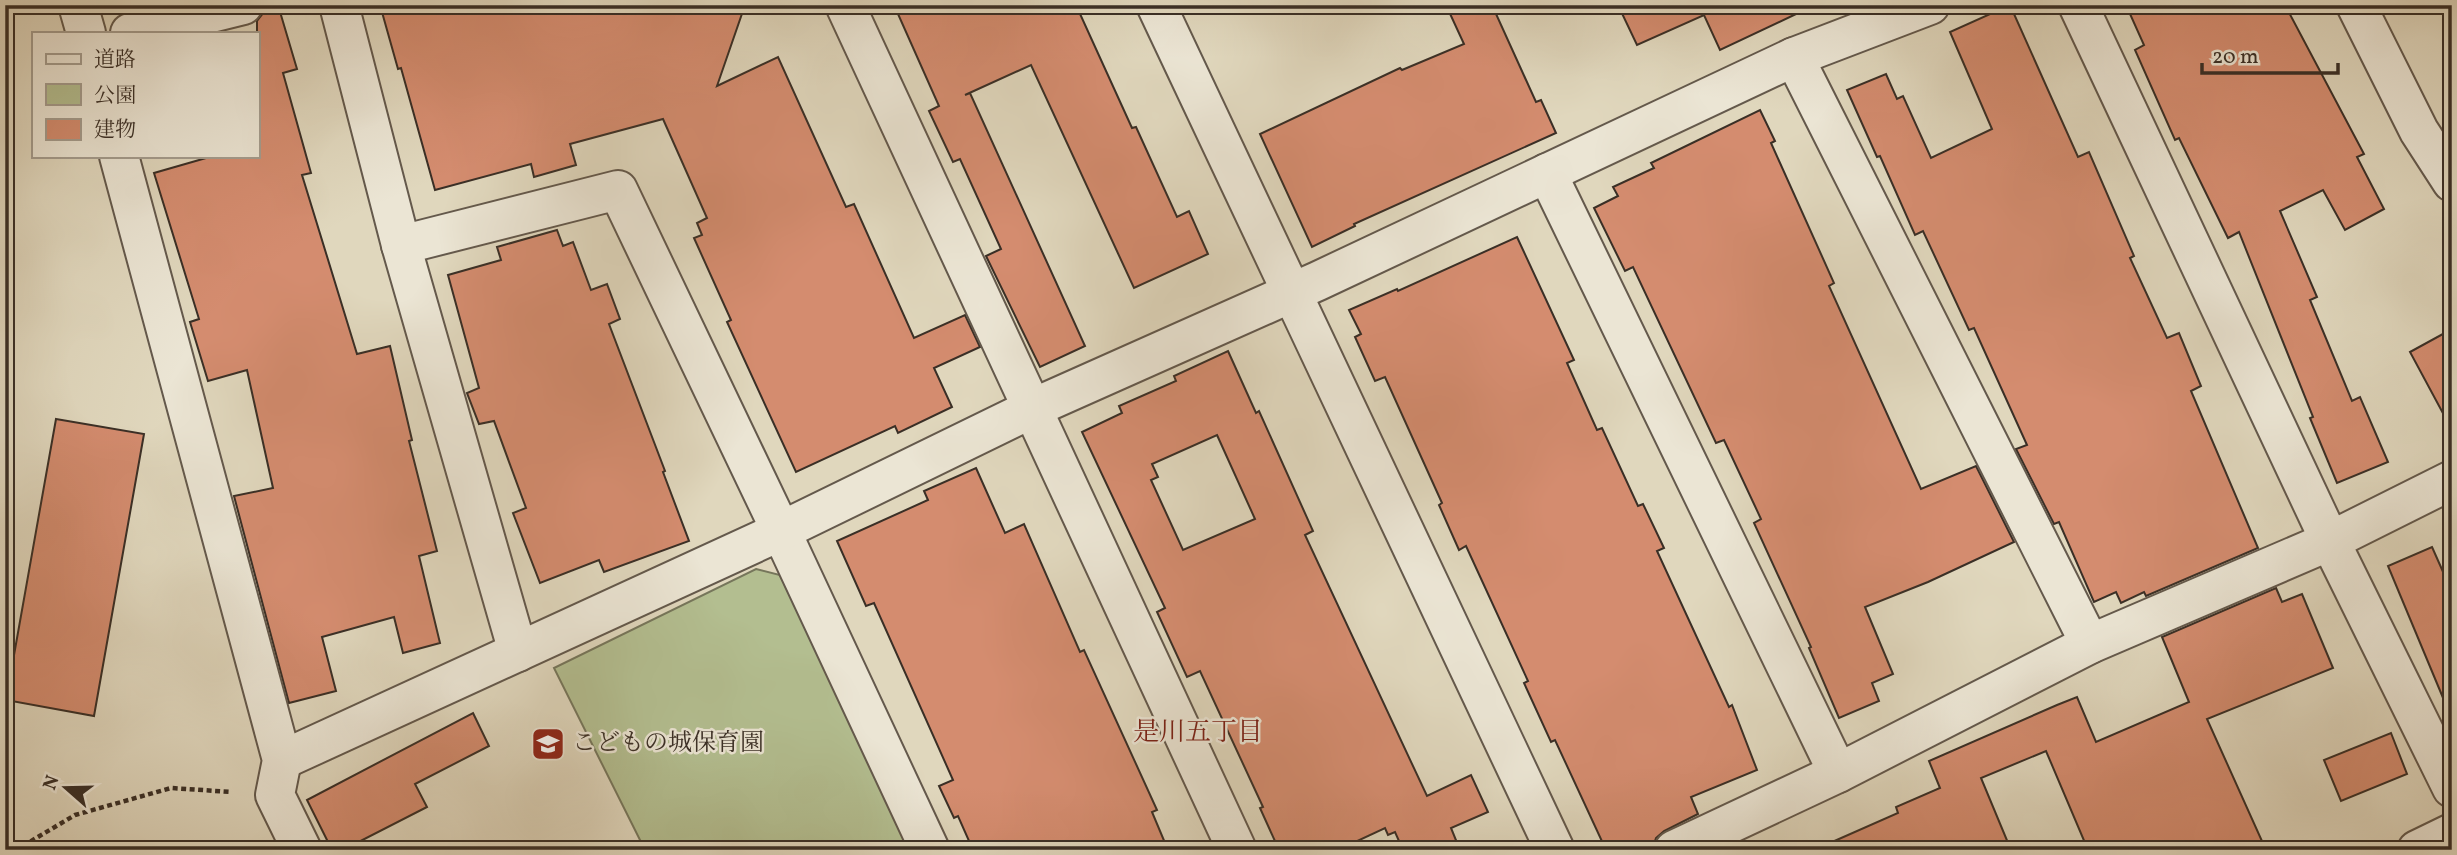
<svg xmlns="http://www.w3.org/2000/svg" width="2457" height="855" font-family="Vollkorn,'Noto Serif JP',serif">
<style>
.green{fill:#b3be90;stroke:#76765b;stroke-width:2}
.building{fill:#d48c6f;stroke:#3a2f26;stroke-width:2;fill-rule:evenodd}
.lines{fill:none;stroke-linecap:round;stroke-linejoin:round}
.minor-casing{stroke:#64594c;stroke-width:42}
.path{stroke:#3a2f26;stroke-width:4.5;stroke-dasharray:5 3.5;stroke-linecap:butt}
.minor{stroke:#ebe5d4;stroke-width:38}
.labels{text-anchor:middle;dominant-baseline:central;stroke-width:5;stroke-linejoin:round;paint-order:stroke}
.poi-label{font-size:24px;fill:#3a2f26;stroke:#ebe5d4;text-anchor:start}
.neighbourhood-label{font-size:26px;fill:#7a1f14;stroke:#ebe5d4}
</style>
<rect width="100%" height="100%" fill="#e0d7bd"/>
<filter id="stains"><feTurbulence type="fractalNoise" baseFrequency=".00286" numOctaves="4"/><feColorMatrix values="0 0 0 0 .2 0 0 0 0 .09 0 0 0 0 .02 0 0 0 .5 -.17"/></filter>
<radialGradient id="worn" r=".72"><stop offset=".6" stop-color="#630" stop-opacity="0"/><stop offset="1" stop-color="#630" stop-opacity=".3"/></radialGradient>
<polygon class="green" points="756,569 780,575 913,850 645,850 554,668"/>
<g class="building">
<polygon points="264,5 278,5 297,69 283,73 311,173 302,175 357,354 390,346 412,440 409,441 437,551 419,556 440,643 403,653 394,617 322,637 336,691 289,703 234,496 273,488 247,370 208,381 190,322 199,319 154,173 213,156 257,156 257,21 264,12"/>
<polygon points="380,5 745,5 717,86 778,57 846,207 854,204 914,338 965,315 980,347 934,368 952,407 898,433 895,426 796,472 727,322 731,320 694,238 702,235 697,223 707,218 663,119 570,144 576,165 534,177 531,164 435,190 401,68 398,69"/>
<polygon points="894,5 1076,5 1132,128 1136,127 1177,217 1189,211 1208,254 1134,288 1031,65 965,95 970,93 1085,346 1040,367 986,256 1001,249 960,159 953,162 929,111 939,106"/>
<polygon points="1446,5 1492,5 1536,102 1541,100 1556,133 1354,224 1355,226 1312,247 1260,134 1400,68 1402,70 1464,44"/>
<polygon points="1618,5 1815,5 1720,50 1704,15 1637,45"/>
<polygon points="2010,5 2078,157 2089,152 2134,256 2130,258 2167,338 2179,333 2201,386 2191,391 2258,548 2146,596 2144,592 2121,603 2116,592 2094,602 2059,522 2054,524 2016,449 2027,445 1974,328 1969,330 1923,231 1915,235 1880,156 1877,157 1847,90 1886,74 1897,99 1903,96 1931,158 1992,129 1950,32"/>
<polygon points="2126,5 2285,5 2364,154 2357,157 2384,209 2345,230 2323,190 2280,211 2317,297 2310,300 2352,401 2360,397 2388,462 2337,483 2310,418 2313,417 2239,232 2228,238 2179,138 2175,140 2135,50 2144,45"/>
<polygon points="1760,110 1775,141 1771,143 1834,283 1829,286 1921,489 1976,466 2014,542 1928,582 1865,607 1893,674 1872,683 1879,701 1839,718 1809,648 1811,647 1754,523 1761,519 1724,440 1716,443 1633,267 1625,271 1594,208 1618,196 1613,187 1654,168 1651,163"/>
<polygon points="557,230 563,246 573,242 591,290 607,284 620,319 609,324 665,471 663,472 689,541 604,572 599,560 540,583 513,513 526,508 494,421 479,424 467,393 479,388 448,275 501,260 497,247"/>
<polygon points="1517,237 1574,360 1567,363 1597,430 1602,428 1638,506 1643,504 1664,548 1657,551 1729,707 1732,705 1757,770 1691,797 1698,814 1664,831 1656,838 1652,850 1606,850 1555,740 1551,742 1524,683 1528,681 1466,546 1459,550 1439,505 1442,503 1385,377 1375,381 1355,337 1361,334 1349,310 1397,289 1398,291"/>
<polygon points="2452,329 2452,430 2410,352"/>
<path d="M1228,351l28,62 3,-2 54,120 -8,4 122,261 44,-21 17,37 -37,16 9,22h-57l-8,-18 -7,3 -3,-7 -47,22h-59l-19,-42 3,-1 -63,-136 -13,6 -30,-65 8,-4 -83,-176 40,-19 -3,-7 57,-25 -2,-5zM1217,435l38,84 -72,31 -32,-70 7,-3 -6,-13z"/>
<polygon points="56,419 144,434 94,716 6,700"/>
<polygon points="976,468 1005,533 1024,524 1080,652 1084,650 1157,810 1152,812 1168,850 973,850 958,816 954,818 939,786 953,780 874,603 866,606 837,541 928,500 924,491"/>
<polygon points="2432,547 2452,592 2451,717 2388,566"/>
<polygon points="2276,588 2282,602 2302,594 2333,668 2207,719 2266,850 2088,850 2046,751 1981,778 2011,850 1814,850 1898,813 1896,807 1940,788 1929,761 2057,705 2077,697 2096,742 2189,702 2162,637"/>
<polygon points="473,713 489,746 415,784 427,807 343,850 332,850 307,800"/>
<polygon points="2391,733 2407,774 2341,801 2324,760"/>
</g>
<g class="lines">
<defs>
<g id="minor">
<polyline points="78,5 86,33"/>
<polyline points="339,5 401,245 518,652"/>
<polyline points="845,5 1237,850"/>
<polyline points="1156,5 1555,850"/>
<polyline points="2078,5 2330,541 2452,788"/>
<polyline points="2356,5 2419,131 2452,182"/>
<polyline points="130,33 243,5"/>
<polyline points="1794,57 2090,644"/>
<polyline points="119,156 282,760 275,795 302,850"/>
<polyline points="1547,173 1838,773"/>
<polyline points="401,245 618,190 781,531 930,850"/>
<polyline points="282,760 781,531 1033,408 1318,281 1794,57 1930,5"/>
<polyline points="1674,850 1838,773 2090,644 2330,541 2452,480"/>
<polyline points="2417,850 2452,833"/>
</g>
</defs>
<use href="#minor" class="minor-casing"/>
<polyline class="path" points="16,850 75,815 171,788 232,792"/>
<use href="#minor" class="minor"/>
</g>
<defs>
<symbol id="school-square" viewBox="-11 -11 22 22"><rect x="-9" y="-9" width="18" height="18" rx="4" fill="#8f2418" stroke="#ebe5d4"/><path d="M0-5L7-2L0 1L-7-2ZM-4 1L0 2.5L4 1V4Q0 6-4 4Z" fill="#fff"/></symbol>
</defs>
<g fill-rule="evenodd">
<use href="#school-square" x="529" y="725" width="38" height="38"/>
</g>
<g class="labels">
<g class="poi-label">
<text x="572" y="744">こどもの城保育園</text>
</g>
<g class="neighbourhood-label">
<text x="1198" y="733">是川五丁目</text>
</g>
</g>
<rect width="2457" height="855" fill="none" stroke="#e0d7bd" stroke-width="28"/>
<rect x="7" y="7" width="2443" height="841" fill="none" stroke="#3a2f26" stroke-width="3.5"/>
<rect x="14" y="14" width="2429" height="827" fill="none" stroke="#3a2f26" stroke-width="2"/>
<rect x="32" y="32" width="228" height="126" fill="#ebe5d4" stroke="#a49c8e" stroke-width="2"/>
<rect x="46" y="54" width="35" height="10" fill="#ebe5d4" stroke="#a49c8e" stroke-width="2"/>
<text x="94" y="66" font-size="21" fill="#3a2f26">道路</text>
<rect x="46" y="84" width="35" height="21" fill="#b3be90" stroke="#a49c8e" stroke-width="2"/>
<text x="94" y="102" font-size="21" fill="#3a2f26">公園</text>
<rect x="46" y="119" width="35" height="21" fill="#d48c6f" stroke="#a49c8e" stroke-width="2"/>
<text x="94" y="136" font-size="21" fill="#3a2f26">建物</text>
<g transform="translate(66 788) rotate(290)" stroke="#ebe5d4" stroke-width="5" paint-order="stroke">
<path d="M0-5L12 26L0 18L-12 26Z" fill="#3a2f26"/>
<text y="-10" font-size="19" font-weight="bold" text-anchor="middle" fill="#3a2f26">N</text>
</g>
<path d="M2202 63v10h136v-10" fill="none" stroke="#3a2f26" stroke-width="3.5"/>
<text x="2212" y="63" font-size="21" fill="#3a2f26" stroke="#ebe5d4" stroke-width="5" paint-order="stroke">20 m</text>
<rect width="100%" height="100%" filter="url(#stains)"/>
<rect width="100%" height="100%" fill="url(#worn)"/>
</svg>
